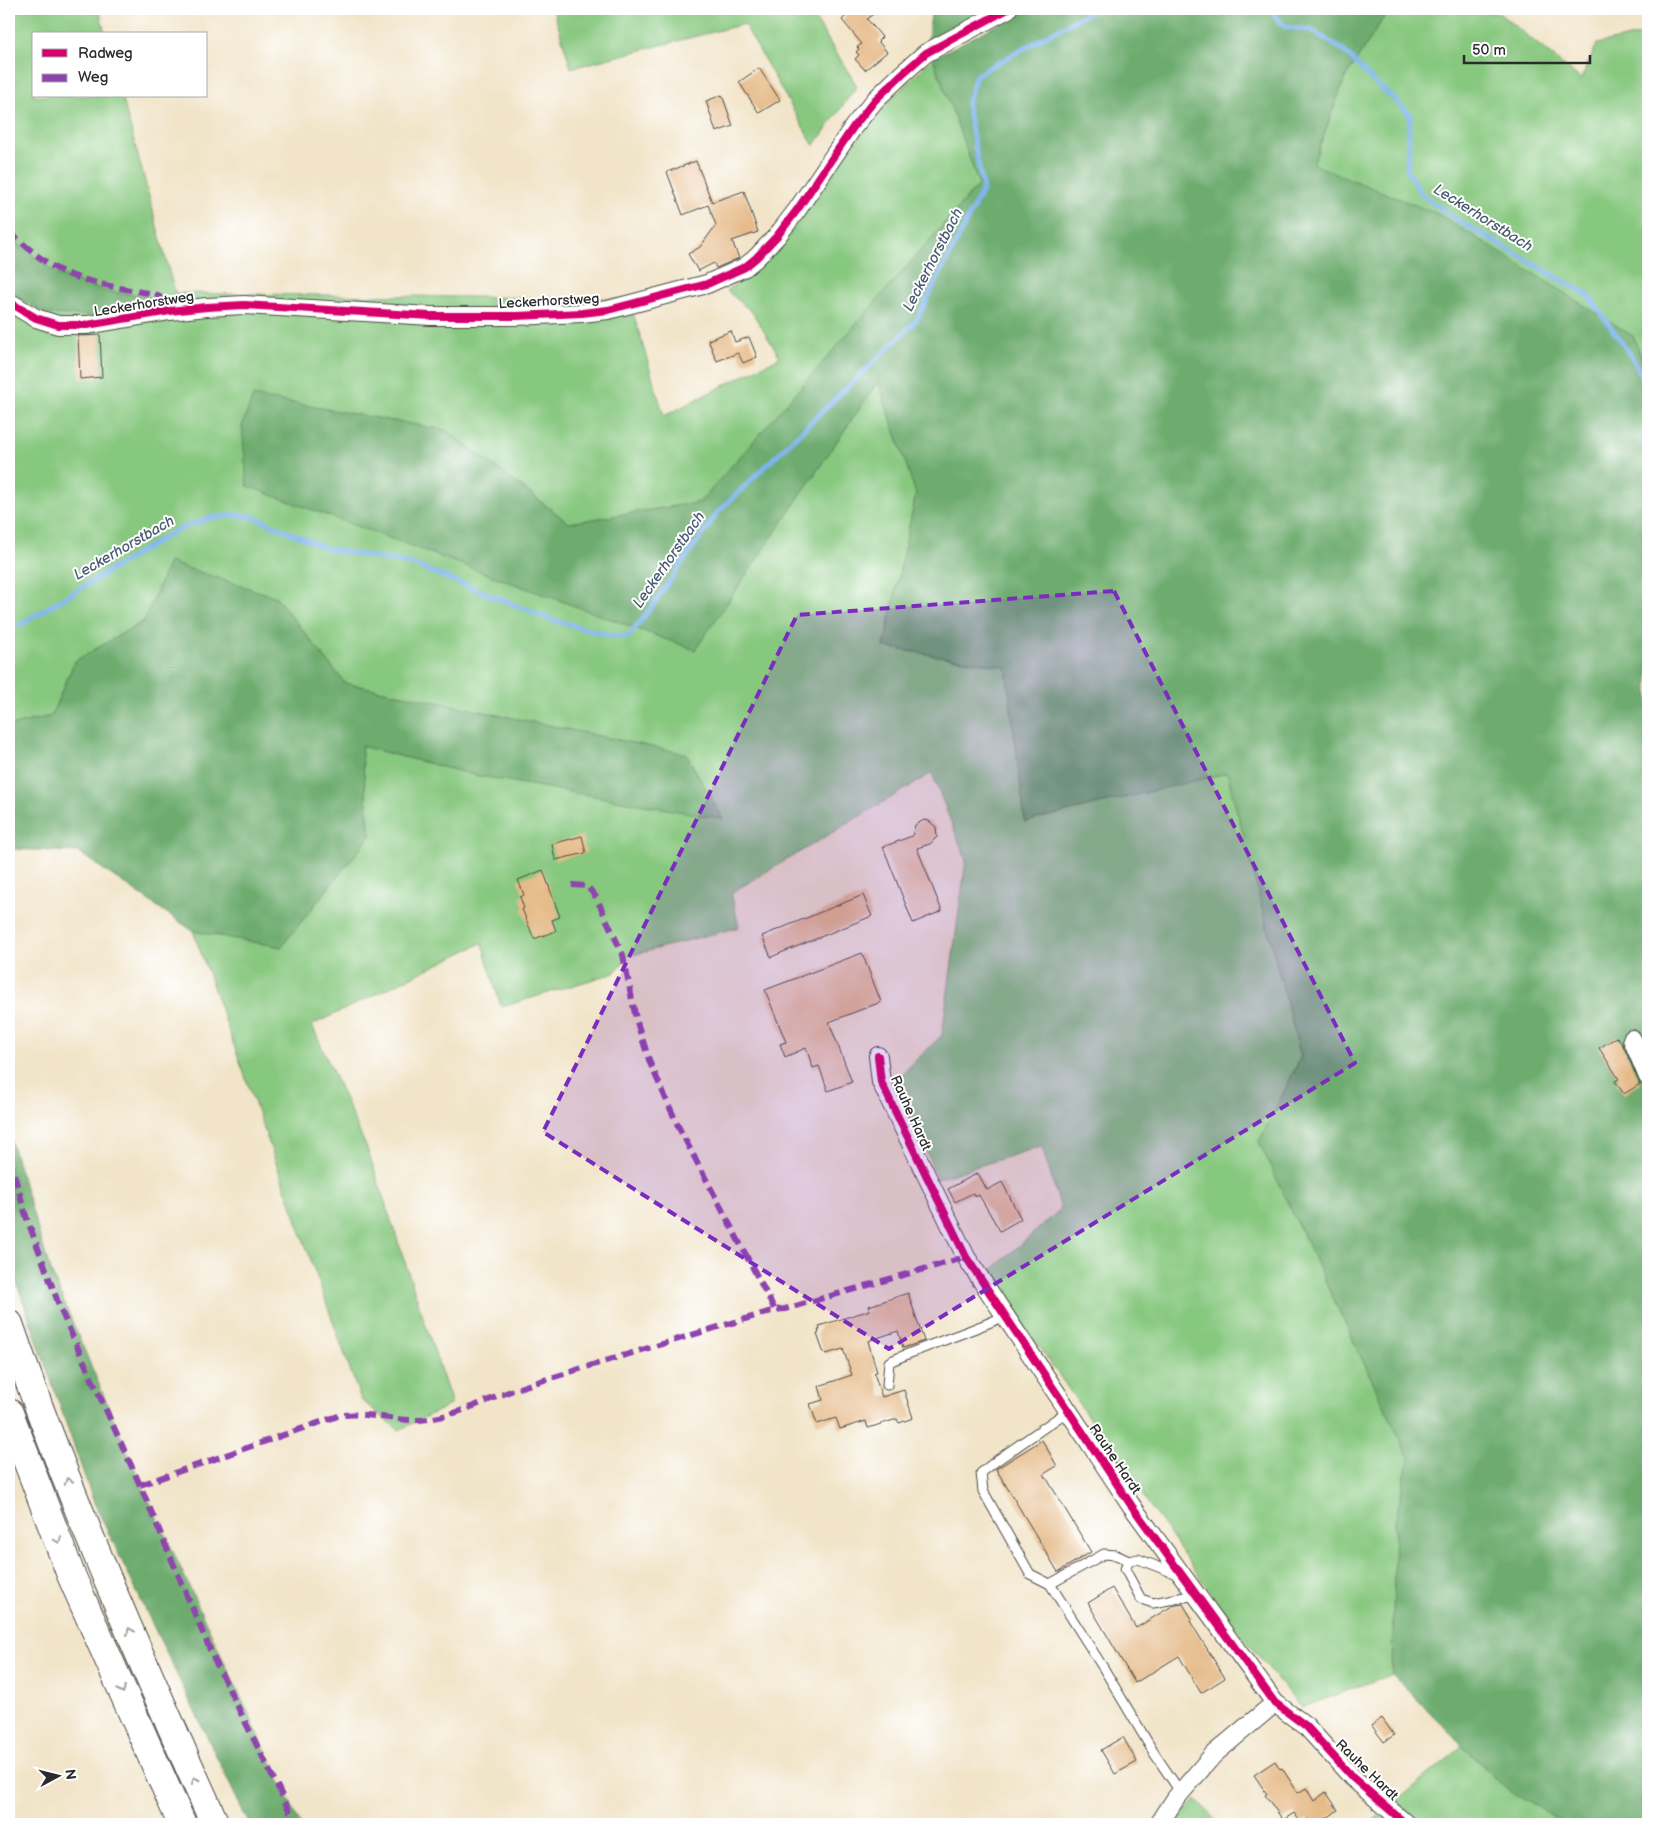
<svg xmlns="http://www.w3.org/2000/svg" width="1657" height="1833" font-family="'Balsamiq Sans',sans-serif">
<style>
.green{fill:#87c87f;stroke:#597a55}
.forest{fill:#6dac6e;stroke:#4c6c4c}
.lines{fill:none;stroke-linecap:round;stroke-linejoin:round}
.stream{stroke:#7eb4ec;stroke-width:5}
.building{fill:#e6bb8a}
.lane-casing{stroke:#494743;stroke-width:11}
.street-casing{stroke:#494743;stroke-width:20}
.highway-casing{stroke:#494743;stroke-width:30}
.lane{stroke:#fff;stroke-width:9}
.street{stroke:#fff;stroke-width:18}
.highway{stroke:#fff;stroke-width:28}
.quiet{stroke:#8e44ad;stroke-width:6;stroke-dasharray:12 6;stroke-linecap:butt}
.cycleway-casing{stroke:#fff;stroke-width:11}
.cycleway{stroke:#d6006c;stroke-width:8}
.oneway{stroke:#a0a0a0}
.marked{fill:#7b2cbf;fill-opacity:0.2;stroke:#7b2cbf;stroke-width:4;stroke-dasharray:10 6;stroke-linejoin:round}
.labels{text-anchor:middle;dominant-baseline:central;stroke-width:4;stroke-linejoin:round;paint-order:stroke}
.street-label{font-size:14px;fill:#2b2b2b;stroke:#fff}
.water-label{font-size:15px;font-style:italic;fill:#485b6f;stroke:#fff}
</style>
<rect width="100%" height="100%" fill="#fff"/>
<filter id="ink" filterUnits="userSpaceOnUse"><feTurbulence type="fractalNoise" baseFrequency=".02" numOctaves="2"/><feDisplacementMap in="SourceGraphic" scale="10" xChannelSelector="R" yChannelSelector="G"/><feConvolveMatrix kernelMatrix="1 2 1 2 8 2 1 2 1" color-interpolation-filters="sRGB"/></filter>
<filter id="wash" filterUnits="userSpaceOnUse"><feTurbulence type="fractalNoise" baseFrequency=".0096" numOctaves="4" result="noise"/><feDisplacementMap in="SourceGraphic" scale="20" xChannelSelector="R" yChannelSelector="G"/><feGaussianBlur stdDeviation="1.12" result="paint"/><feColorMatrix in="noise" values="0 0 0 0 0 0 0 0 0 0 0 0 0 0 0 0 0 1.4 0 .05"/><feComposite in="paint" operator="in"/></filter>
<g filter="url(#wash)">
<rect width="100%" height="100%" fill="#f1e4c8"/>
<g class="green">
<polygon points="9,9 99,9 105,34 34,34 34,96 122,96 175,293 629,299 664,416 780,357 752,312 727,291 760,264 793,229 874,116 933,58 979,184 701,502 569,523 446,430 695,650 878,381 916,493 884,647 1006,667 1025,822 1227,772 1301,1057 1259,1142 1409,1458 1395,1522 1392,1674 1301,1708 1230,1621 988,1273 1061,1209 1042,1146 937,1179 898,1078 942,1035 966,860 932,773 731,893 739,927 629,956 614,973 501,1007 482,943 312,1025 368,1151 452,1404 399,1430 361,1400 193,931 281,947 370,836 361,746 474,775 723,818 686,754 345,683 276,597 169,563 144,621 75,661 51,716 9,726 9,291 48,314 151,297 105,291 57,274 9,237"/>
<polygon points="553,9 809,9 857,86 814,146 744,24 571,68"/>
<polygon points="1389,9 1468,9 1500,14 1581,79 1597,44 1648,33 1648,374 1633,336 1313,164 1344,80"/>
<polygon points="1463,1746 1507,1790 1568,1824 1369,1824"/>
<polygon points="1196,1799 1219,1824 1174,1824"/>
</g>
<g class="forest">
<polygon points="932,9 996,9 927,44"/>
<polygon points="1028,9 1389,9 1344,80 1313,164 1440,215 1633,336 1648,374 1648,1824 1568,1824 1507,1790 1392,1674 1395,1522 1409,1458 1259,1142 1301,1057 1227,773 1025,822 1006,667 884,647 916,494 878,381 695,650 247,486 242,426 253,396 446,430 569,523 700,502 979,184 933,58"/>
<polygon points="9,237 57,274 105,291 151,297 152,307 99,316 48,314 9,291"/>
<polygon points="169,562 276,597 345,683 686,754 723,819 474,775 361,746 370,836 281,947 193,931 78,852 9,849 9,726 51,716 75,661 144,621"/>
<polygon points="9,1135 50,1269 140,1481 300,1824 249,1824 94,1503 9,1261"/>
</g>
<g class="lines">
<g class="stream">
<polyline points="1269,9 1285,27 1311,30 1343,50 1374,82 1393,98 1410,115 1407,170 1422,195 1462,223 1588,295 1630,354 1648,386"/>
<polyline points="20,625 175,531 209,518 235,515 254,517 328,549 412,564 553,620 608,635 627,637 645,616 719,511 916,321 983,189 967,105 976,75 1095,9"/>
</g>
</g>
<g id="blocks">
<g class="building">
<polygon points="839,9 879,9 867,19 882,37 878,41 887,52 865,70 855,59 859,55 856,52 859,49 857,47 862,44 842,20 846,16"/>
<polygon points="759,68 780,100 759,113 739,82"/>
<polygon points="722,95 733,126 716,132 706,101"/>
<polygon points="696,161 712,202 744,191 758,232 732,241 739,258 716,268 714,263 698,271 688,254 700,247 716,225 708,205 683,215 667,172"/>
<polygon points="731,331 735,342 749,337 757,357 743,363 738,353 717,361 708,340"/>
<polygon points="100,335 102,377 80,379 78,336"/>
<polygon points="924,820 929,821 936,827 937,837 930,844 917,848 942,911 913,923 883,847 912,836 915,825"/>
<polygon points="582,836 586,853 555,860 552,844"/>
<polygon points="543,870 560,917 552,920 556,931 534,939 522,909 524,908 520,897 524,895 518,880"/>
<polygon points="863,895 872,916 771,957 762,936"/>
<polygon points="862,953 881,1002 829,1022 852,1082 828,1091 819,1066 813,1068 806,1048 785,1057 780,1044 786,1042 765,990"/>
<polygon points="1617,1037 1623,1045 1640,1084 1624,1094 1615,1081 1619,1079 1599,1048"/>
<polygon points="978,1173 987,1190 1002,1182 1021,1219 1000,1231 979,1195 975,1197 973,1193 955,1202 948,1189"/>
<polygon points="908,1293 924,1341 903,1348 898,1331 868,1341 877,1372 874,1373 882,1397 904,1390 913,1418 899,1423 897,1419 868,1428 866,1421 840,1429 836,1418 817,1424 810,1404 823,1400 819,1386 852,1375 843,1349 826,1354 823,1351 817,1334 819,1333 818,1330 820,1330 819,1326 870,1310 869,1306"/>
<polygon points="1042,1440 1057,1466 1044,1474 1091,1552 1058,1572 996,1469"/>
<polygon points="1112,1588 1136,1628 1172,1606 1183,1604 1192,1619 1190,1621 1225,1678 1201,1693 1179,1656 1135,1683 1088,1603"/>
<polygon points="1382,1718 1394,1735 1384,1742 1372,1726"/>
<polygon points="1123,1737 1137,1762 1115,1774 1101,1750"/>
<polygon points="1275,1761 1280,1769 1282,1768 1298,1793 1306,1788 1314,1801 1326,1792 1338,1810 1319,1824 1311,1824 1308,1819 1301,1823 1294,1813 1283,1820 1265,1795 1267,1794 1254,1775"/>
</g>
</g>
</g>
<g filter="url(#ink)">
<use href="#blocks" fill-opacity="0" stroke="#494743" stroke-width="1"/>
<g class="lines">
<defs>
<g id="lane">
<path d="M887,1385l2,-23c38,-17 78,-29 116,-46"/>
<polyline points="1068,1411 996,1461 981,1473 983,1491 1030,1574 1050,1584 1104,1669 1154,1753 1181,1793"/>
<polyline points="1179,1575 1138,1559 1129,1561 1125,1569 1141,1599 1153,1603 1195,1595"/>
<polyline points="1050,1584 1104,1554 1116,1555 1129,1561"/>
</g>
<g id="street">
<polyline points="9,302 36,318 58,325 87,325 170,311 207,307 244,305 431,316 517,316 582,313 608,310 707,284 745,267 756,258 777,236 797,210 854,126 875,100 902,74 926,53 1008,9"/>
<polyline points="1632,1039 1648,1077"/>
<polyline points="878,1056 881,1082 966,1257 1131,1505 1275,1703 1306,1726 1353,1778 1406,1824"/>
<polyline points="1159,1824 1176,1798 1214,1754 1275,1703"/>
</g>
<g id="highway">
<path d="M9,1324c59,171 132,336 206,500"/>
<polyline points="9,1413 71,1575 182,1824"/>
</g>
</defs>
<use href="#lane" class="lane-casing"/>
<use href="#street" class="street-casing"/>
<use href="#highway" class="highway-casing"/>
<use href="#lane" class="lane"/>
<use href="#street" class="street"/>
<use href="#highway" class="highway"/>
<g class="quiet">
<path d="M9,232c17,14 36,32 56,41 30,12 62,16 93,22l12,16"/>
<polyline points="572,885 587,886 596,897 623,955 636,1019 650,1063 679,1128 775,1310"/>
<polyline points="9,1157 26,1216 62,1313 140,1485 214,1659 296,1824"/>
<path d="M140,1485l198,-69c29,-6 60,8 90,3 34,-5 64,-22 97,-33 83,-26 167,-51 250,-76l10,-1 181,-52"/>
</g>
<defs>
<g id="cycleway">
<polyline points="9,302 36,318 58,325 87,325 170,311 207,307 244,305 431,316 517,316 582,313 608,310 707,284 745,267 756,258 777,236 797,210 854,126 875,100 902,74 926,53 1008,9"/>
<polyline points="878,1056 881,1082 966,1257 1131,1505 1275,1703 1306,1726 1353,1778 1406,1824"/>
</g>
</defs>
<use href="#cycleway" class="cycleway-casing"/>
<use href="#cycleway" class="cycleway"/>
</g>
<defs><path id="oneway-chevron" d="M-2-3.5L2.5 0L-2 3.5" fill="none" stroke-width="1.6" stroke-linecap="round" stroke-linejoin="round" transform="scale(1.25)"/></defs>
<g class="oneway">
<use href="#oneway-chevron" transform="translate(68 1481) rotate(-111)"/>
<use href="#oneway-chevron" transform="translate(58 1540) rotate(69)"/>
<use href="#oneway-chevron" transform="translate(130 1631) rotate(-113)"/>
<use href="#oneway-chevron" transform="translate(122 1690) rotate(66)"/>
<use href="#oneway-chevron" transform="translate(195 1780) rotate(-114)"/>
</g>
</g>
<path class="marked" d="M1114,591l241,472 -466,286 -346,-217 254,-517z"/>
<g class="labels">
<g class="street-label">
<text transform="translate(549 301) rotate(-3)">Leckerhorstweg</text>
<text transform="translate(144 304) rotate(-9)">Leckerhorstweg</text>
<text transform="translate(911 1113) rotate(66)">Rauhe Hardt</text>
<text transform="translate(1115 1459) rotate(56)">Rauhe Hardt</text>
<text transform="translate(1367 1770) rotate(44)">Rauhe Hardt</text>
</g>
<g class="water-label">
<text transform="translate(1483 218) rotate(32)">Leckerhorstbach</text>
<text transform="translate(933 260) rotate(-63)">Leckerhorstbach</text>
<text transform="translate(124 548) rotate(-30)">Leckerhorstbach</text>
<text transform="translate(669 560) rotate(-55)">Leckerhorstbach</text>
</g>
</g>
<rect width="1657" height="1833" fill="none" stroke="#fff" stroke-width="30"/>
<rect x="32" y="32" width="175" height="65" fill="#ffffff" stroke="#aaaaaa"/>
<rect x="42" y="49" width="25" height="8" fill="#d6006c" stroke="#aaaaaa"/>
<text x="78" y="58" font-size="15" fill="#2b2b2b">Radweg</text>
<rect x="42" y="74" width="25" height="8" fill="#8e44ad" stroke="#aaaaaa"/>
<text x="78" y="82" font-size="15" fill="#2b2b2b">Weg</text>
<g transform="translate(58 1776) rotate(83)" stroke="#ffffff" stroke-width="4" paint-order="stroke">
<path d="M0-4L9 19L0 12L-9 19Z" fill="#2b2b2b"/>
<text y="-8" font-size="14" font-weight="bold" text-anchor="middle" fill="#2b2b2b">N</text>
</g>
<path d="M1464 55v8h126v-8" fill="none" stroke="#2b2b2b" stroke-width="2.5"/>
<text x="1472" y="55" font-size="15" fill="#2b2b2b" stroke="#ffffff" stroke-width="4" paint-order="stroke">50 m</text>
</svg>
